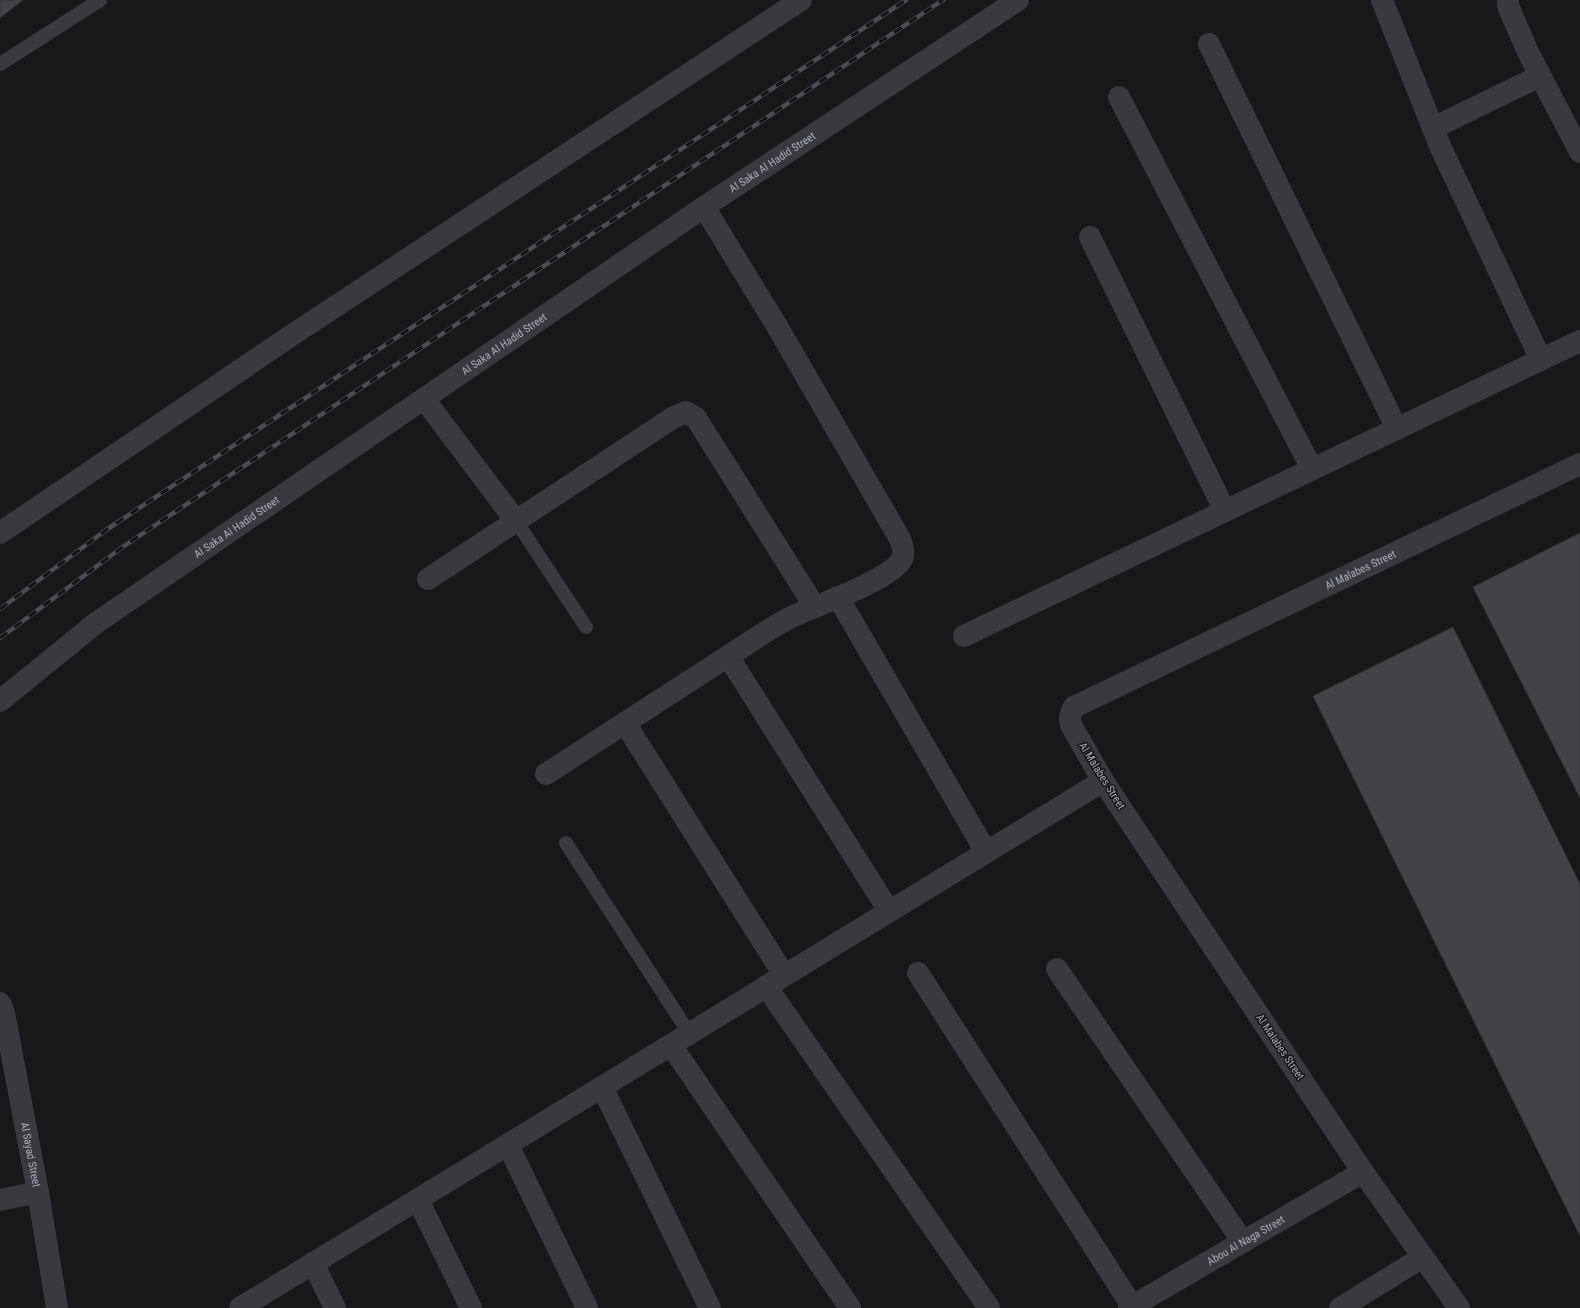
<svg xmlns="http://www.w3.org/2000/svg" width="1580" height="1308" font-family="'Roboto Condensed',sans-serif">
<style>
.building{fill:#424347;stroke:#323236}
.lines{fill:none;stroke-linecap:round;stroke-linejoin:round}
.lane{stroke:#393a3f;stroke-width:14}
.street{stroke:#393a3f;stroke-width:22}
.rail-casing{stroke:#4c4d54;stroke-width:4.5}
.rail{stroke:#131315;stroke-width:3;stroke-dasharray:9;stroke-linecap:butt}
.labels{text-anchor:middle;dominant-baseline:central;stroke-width:3;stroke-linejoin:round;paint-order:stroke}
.street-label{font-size:11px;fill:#aaaeba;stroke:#131315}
</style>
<rect width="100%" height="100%" fill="#18181a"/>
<g class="building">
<polygon points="0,0 23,0 0,18"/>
<polygon points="1580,533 1580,798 1473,587"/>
<polygon points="1453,627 1580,884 1580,1236 1313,696"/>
</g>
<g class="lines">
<g class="lane">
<polyline points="0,64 100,0"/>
<polyline points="516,521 586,627"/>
<polyline points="566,843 689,1033"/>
</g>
<g class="street">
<polyline points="1382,0 1440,146 1541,360"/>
<polyline points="1508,0 1508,6 1528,52 1580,152"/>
<polyline points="1209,44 1397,429"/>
<polyline points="1119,97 1312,469"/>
<polyline points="1433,128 1540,76"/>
<polyline points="1090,237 1225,511"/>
<polyline points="424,399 516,521"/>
<polyline points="0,533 289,337 801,0"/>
<polyline points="428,579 674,417 686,412 696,418 815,607"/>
<polyline points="838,597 986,852"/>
<polyline points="964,636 1580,341"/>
<polyline points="728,656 889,911"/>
<path id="s1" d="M0,701l96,-78 608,-416 314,-207"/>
<polyline points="625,723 784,975"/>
<path d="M546,774l221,-143c10,-6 19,-12 29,-16 24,-11 94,-35 106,-56 3,-6 0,-14 -2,-20l-123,-213 -73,-119"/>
<polyline points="1057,969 1243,1242"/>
<polyline points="918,973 1132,1306"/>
<polyline points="766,986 989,1308"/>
<path id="s2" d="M0,1003l4,10 34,179 19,116"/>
<polyline points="671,1045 850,1308"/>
<polyline points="602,1087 710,1308"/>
<polyline points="508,1145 587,1308"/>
<polyline points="0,1200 38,1192"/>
<polyline points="418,1200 471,1308"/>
<polyline points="313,1263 335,1308"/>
<polyline points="240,1308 1103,781"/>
<path id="s3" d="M1129,1308l234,-136"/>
<polyline points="1340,1308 1423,1257"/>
<path id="s4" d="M1459,1308l-96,-136 -260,-391 -32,-56c-2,-8 -1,-11 3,-18l506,-243"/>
</g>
<defs>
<g id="rail">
<polyline points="0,609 106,530 906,0"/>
<polyline points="0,638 124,546 943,0"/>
</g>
</defs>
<use href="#rail" class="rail-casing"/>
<use href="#rail" class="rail"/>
</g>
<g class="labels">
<g class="street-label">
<text stroke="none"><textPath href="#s1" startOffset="942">Al Saka Al Hadid Street</textPath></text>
<text stroke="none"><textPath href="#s1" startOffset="618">Al Saka Al Hadid Street</textPath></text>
<text stroke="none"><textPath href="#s1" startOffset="294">Al Saka Al Hadid Street</textPath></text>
<text stroke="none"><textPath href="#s4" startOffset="1037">Al Malabes Street</textPath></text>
<text transform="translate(1102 776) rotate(58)">Al Malabes Street</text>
<text transform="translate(1280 1047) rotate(56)">Al Malabes Street</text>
<text stroke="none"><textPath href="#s2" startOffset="155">Al Sayad Street</textPath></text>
<text stroke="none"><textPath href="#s3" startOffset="135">Abou Al Naga Street</textPath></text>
</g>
</g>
</svg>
